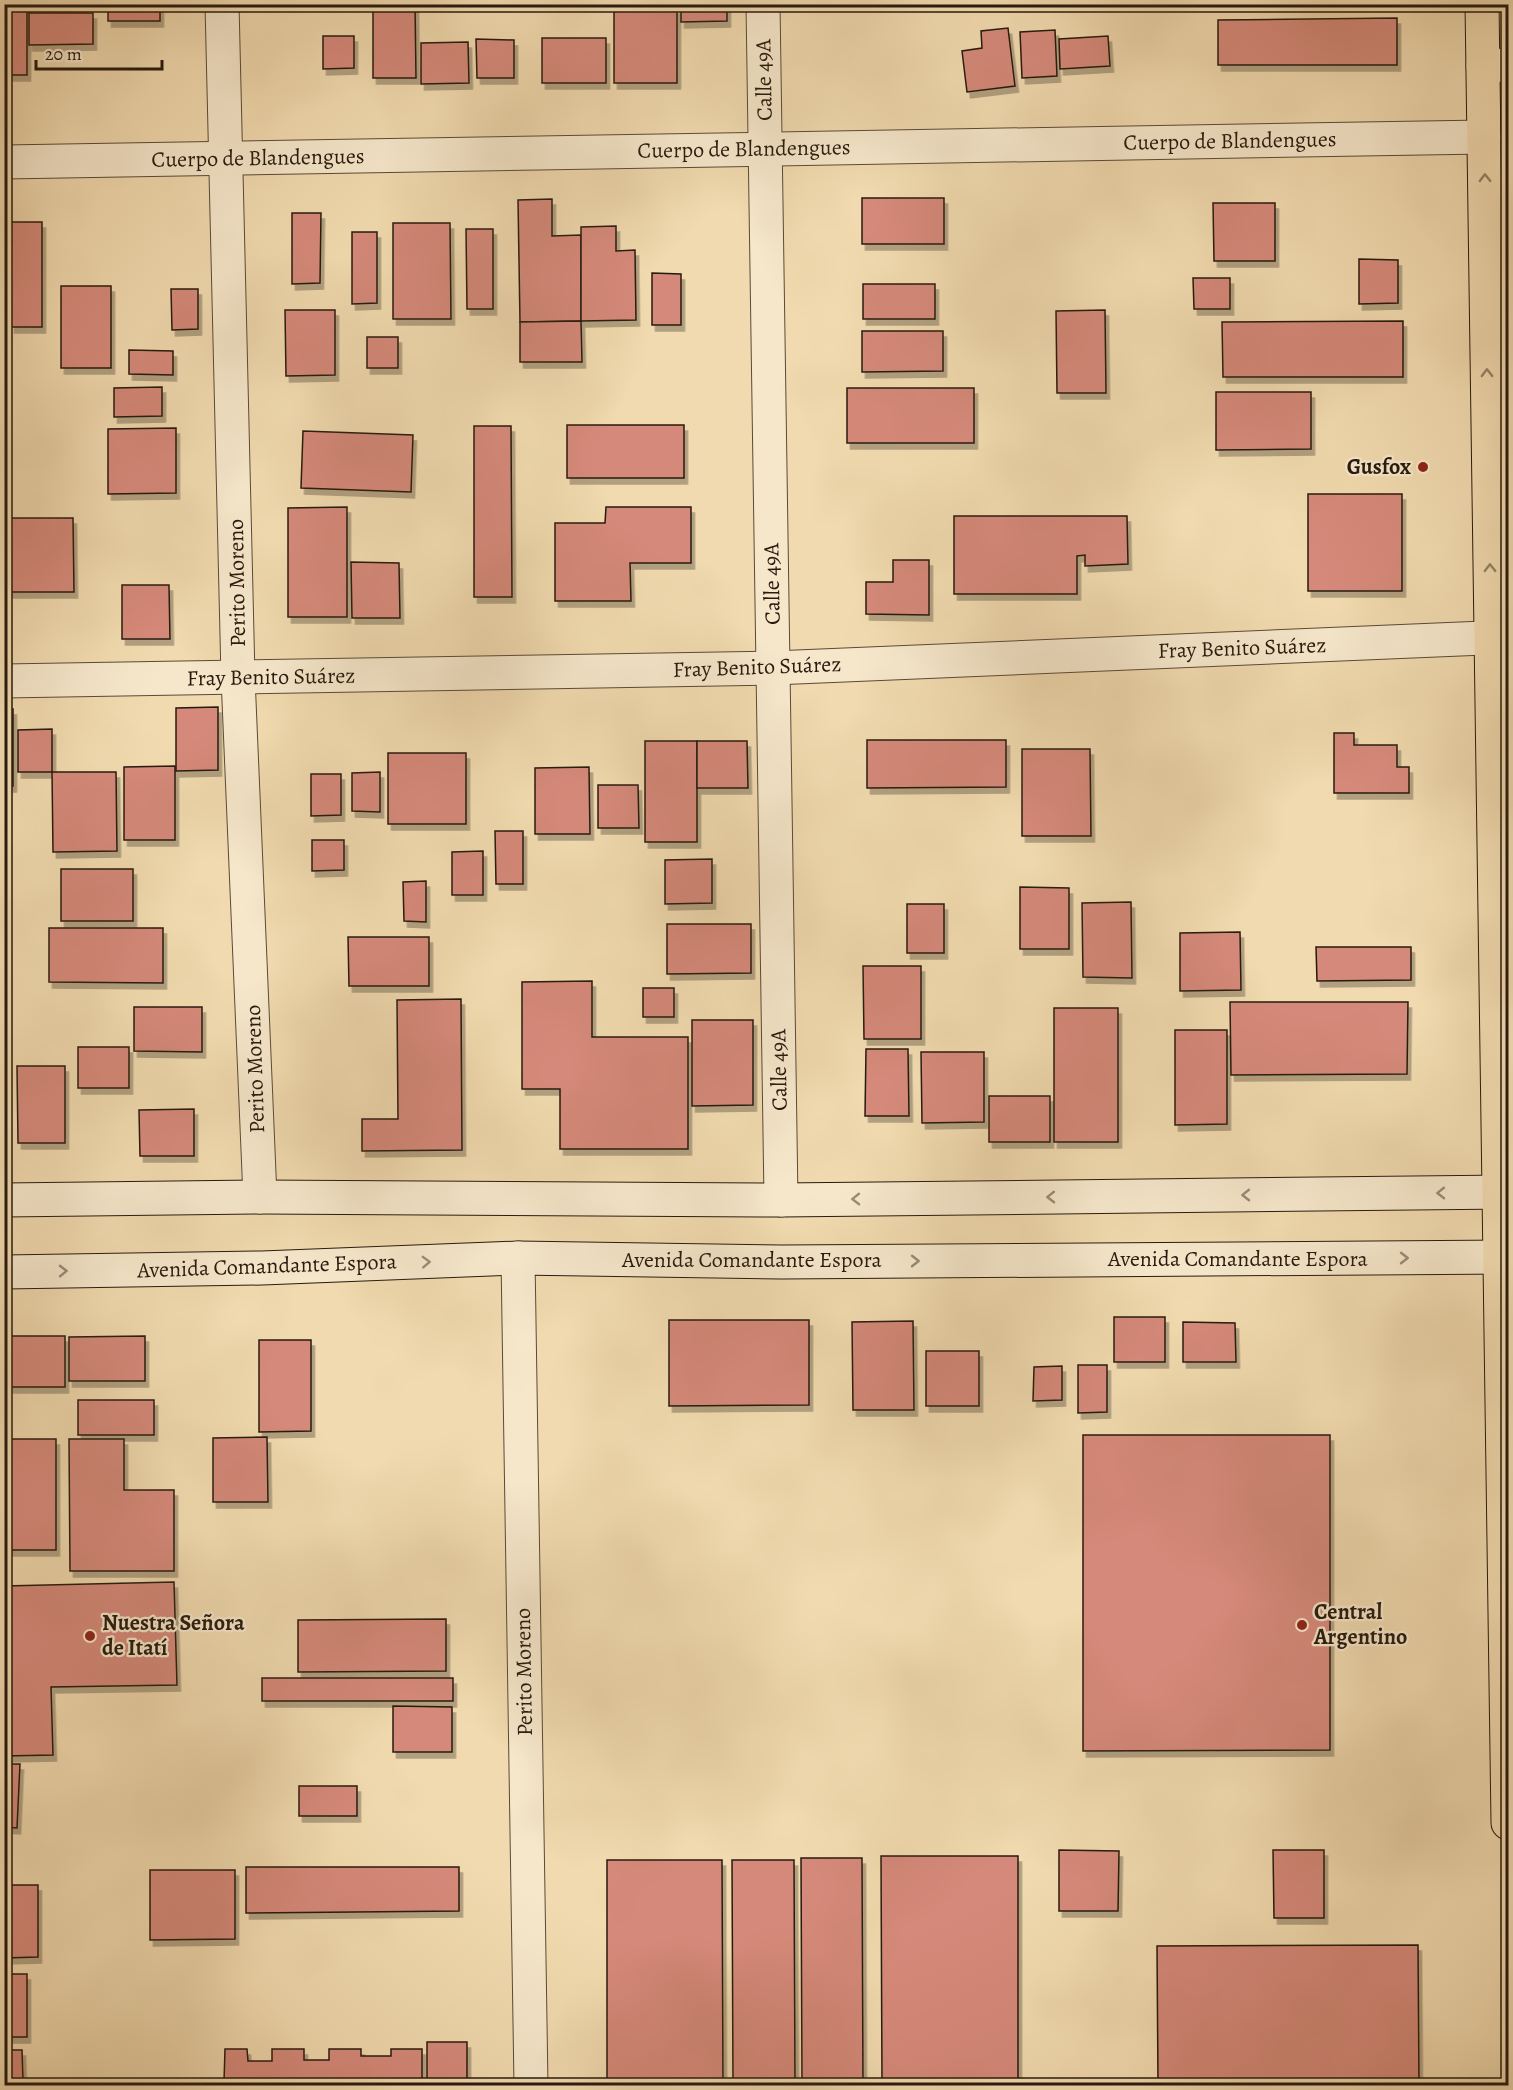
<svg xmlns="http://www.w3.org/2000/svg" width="1513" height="2090" font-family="Alegreya,serif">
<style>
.building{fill:#d5897a;stroke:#271a0e;stroke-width:1.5;filter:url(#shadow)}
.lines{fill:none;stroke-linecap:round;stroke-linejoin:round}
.street-casing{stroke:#5a4a36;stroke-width:35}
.secondary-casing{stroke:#271a0e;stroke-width:35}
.primary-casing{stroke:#271a0e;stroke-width:35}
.street{stroke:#f6e7cb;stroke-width:33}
.secondary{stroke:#f6e7cb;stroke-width:33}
.primary{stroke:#f1daaf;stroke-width:33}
.oneway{stroke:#968467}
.oneway2{stroke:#998b76}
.poi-dot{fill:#8f2418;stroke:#f6e7cb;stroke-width:2}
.labels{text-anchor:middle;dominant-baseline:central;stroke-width:4.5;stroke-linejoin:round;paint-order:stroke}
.street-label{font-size:22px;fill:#271a0e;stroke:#f6e7cb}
.poi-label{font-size:22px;font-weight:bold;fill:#271a0e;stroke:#f6e7cb;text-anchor:start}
</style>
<defs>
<filter id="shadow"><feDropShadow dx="3.5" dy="6" stdDeviation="0" flood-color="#0004"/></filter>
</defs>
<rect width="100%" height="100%" fill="#f1daaf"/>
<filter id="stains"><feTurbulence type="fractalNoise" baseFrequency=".00333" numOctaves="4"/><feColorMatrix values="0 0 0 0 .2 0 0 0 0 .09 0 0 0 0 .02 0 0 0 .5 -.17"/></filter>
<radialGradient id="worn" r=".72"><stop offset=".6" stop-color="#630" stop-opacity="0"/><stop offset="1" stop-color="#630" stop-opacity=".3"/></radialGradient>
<g class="building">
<rect x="4" y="4" width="23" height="71"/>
<rect x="108" y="4" width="52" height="17"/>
<polygon points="373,4 415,4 416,78 373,78"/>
<polygon points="681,4 727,4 727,21 681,22"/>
<polygon points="677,8 677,83 614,83 614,9"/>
<polygon points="29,13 93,13 93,44 29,45"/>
<polygon points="1397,18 1397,65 1218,65 1218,20"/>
<polygon points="1008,28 1015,86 967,92 962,51 982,48 981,31"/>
<polygon points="1055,30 1057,76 1022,78 1020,32"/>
<polygon points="323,36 354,36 354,68 323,69"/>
<polygon points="1108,36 1110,66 1060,69 1059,39"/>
<rect x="542" y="38" width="64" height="45"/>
<polygon points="476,39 514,40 514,78 477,78"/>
<polygon points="468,42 469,83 421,84 421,43"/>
<rect x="862" y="198" width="82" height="46"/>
<polygon points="552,199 552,236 581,235 581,321 520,322 518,200"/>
<polygon points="1213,203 1275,203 1275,261 1214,261"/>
<polygon points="292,213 321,213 320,283 292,284"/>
<rect x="11" y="222" width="31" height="105"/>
<polygon points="393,223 450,223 451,319 393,319"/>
<polygon points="616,226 616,251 635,250 636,320 581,321 581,227"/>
<polygon points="466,229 493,229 493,309 467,309"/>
<polygon points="352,232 377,232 377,303 352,304"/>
<polygon points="1359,259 1398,260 1398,303 1359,304"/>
<polygon points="652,273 681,274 681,325 652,325"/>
<polygon points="1193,278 1230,278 1230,309 1194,309"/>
<rect x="863" y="284" width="72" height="35"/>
<rect x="61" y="286" width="50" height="82"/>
<polygon points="171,289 198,289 198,329 172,330"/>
<polygon points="285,310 335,310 335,375 286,376"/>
<polygon points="1105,310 1106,393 1057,393 1056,311"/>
<polygon points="581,321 582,362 520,362 520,322"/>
<polygon points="1403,321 1403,377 1223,377 1222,322"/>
<polygon points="862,331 943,331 943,371 862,372"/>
<rect x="367" y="337" width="31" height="31"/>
<polygon points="129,350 173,351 173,375 129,374"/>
<polygon points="162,387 162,416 114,417 114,388"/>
<rect x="847" y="388" width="127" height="55"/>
<polygon points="1216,392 1311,392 1311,449 1216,450"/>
<rect x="567" y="425" width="117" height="53"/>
<polygon points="474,426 511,426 512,597 474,597"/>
<polygon points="176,428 176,493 108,494 108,429"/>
<polygon points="303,431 413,435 411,492 301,488"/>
<rect x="1308" y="494" width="94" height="97"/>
<polygon points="347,507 347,617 288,617 288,508"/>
<polygon points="606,507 691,507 691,563 630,563 631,601 555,601 555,523 605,523"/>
<polygon points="954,516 1127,516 1128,564 1085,566 1085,555 1077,556 1077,594 954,594"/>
<polygon points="7,518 73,518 74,592 7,592"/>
<polygon points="893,560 929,560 929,615 866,614 866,582 893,582"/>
<polygon points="351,562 399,563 400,618 352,618"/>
<polygon points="122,585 169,585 170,639 122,639"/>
<polygon points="218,707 218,770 176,771 176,708"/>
<rect x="4" y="709" width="9" height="77"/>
<polygon points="52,729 52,772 18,772 18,730"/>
<polygon points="1334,733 1354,733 1354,745 1397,745 1397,767 1409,767 1409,793 1334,793"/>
<polygon points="867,740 1006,740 1006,787 867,788"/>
<rect x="645" y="741" width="52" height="101"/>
<polygon points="697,741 747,741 748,788 697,788"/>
<polygon points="1022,749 1090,749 1091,836 1022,836"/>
<rect x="388" y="753" width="78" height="71"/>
<polygon points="175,766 175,840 124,840 124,767"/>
<polygon points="589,767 590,834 535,834 535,768"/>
<polygon points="52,772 116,772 117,851 53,852"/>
<polygon points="380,772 380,812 352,811 352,773"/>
<polygon points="311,774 341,774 341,815 311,816"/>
<polygon points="598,785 638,785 639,828 598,828"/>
<polygon points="495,831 523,831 523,884 496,884"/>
<polygon points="312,840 344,840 344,870 312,871"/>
<polygon points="483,851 483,895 452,895 452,852"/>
<polygon points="712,859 712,903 665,904 665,860"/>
<rect x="61" y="869" width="72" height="52"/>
<polygon points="426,881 426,922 404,921 403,882"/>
<polygon points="1020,887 1069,888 1069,949 1020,949"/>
<polygon points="1131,902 1132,978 1083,977 1082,903"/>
<rect x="907" y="904" width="37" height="49"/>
<polygon points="667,924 751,924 751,973 667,974"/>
<polygon points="49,928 163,928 163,983 49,982"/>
<polygon points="1240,932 1241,990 1180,991 1180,933"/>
<polygon points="348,937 429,937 429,986 349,986"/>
<polygon points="1316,947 1411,947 1411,980 1317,981"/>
<polygon points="863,966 921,966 921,1039 864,1039"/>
<polygon points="592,981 592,1037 688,1037 688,1149 560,1149 560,1089 522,1089 522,982"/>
<rect x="643" y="988" width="31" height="29"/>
<polygon points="461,999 462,1150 362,1151 362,1119 398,1119 397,1000"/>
<polygon points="1230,1002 1408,1002 1407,1074 1231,1075"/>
<polygon points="134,1007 202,1007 202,1052 134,1051"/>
<rect x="1054" y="1008" width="64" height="134"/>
<polygon points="692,1020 753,1020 753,1105 692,1106"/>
<polygon points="1175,1030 1227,1030 1227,1124 1175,1125"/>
<rect x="78" y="1047" width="51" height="41"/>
<polygon points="866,1049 908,1049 909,1116 865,1116"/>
<polygon points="921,1052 984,1052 984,1122 922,1123"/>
<polygon points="17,1066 65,1066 65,1143 18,1143"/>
<rect x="989" y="1096" width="61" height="46"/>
<polygon points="194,1109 194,1156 140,1156 139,1110"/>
<rect x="1114" y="1317" width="51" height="45"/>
<polygon points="669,1320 809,1320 809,1405 669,1406"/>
<polygon points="913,1321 914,1410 853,1410 852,1322"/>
<polygon points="1183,1322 1235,1323 1236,1362 1183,1362"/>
<rect x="4" y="1336" width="61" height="51"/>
<polygon points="145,1336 145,1381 69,1381 69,1337"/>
<polygon points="259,1340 311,1340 311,1431 259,1432"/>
<rect x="926" y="1351" width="53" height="55"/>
<polygon points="1078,1365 1107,1365 1107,1412 1078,1413"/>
<polygon points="1062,1366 1062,1400 1033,1401 1034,1367"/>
<rect x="78" y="1400" width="76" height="35"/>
<polygon points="1083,1435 1330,1435 1330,1750 1083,1751"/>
<polygon points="267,1437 268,1502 213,1502 213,1438"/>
<rect x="4" y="1439" width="52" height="111"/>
<polygon points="69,1439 124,1439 124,1490 174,1490 174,1571 70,1571"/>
<polygon points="174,1582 177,1685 51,1687 53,1755 4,1756 4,1586"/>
<polygon points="446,1619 446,1671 298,1672 298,1620"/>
<rect x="262" y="1678" width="191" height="23"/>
<polygon points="393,1706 452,1707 452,1752 393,1752"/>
<polygon points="4,1764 20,1764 17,1828 4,1827"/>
<rect x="299" y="1786" width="58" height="30"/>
<polygon points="1059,1850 1119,1851 1118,1911 1059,1911"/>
<polygon points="1273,1850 1324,1850 1324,1918 1274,1918"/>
<polygon points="881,1856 1018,1856 1018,2086 882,2086"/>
<polygon points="801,1858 862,1858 863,2086 802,2086"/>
<polygon points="607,1860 722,1860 723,2086 607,2086"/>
<polygon points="732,1860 794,1860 795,2086 733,2086"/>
<polygon points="246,1867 459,1867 459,1911 246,1913"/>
<polygon points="150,1870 235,1870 235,1939 150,1940"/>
<polygon points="4,1885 38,1885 38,1957 4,1958"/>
<polygon points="1418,1945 1419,2086 1158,2083 1157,1946"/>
<rect x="4" y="1974" width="23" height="63"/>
<rect x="427" y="2042" width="40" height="44"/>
<polygon points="225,2049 247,2049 248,2061 272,2061 272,2049 304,2049 304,2060 329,2060 329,2049 361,2049 361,2056 391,2056 391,2049 422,2049 422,2086 197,2086 197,2082 224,2082"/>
<polygon points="4,2050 22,2050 23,2081 39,2081 39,2086 4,2086"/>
</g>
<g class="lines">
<defs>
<g id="street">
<polyline points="222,4 238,677 260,1197"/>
<polyline points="763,4 781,1200"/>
<polyline points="1483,66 1508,65"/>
<polyline points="4,162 1484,137"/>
<polyline points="4,681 773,668 1508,637"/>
<polyline points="518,1258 531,2086"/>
</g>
<g id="secondary">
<polyline points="4,1200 260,1197 781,1200 1508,1192"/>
<polyline points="4,1272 262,1268 518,1258 782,1262 1508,1257"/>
</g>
<polyline id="primary" points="1482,4 1508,1823"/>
</defs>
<use href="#street" class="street-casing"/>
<use href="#secondary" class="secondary-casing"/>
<use href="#primary" class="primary-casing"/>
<use href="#street" class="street"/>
<use href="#secondary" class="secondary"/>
<use href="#primary" class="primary"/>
</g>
<defs><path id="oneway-chevron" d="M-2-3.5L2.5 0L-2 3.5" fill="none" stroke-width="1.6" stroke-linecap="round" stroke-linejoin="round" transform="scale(1.5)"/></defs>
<g class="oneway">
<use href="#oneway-chevron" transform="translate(1485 178) rotate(-91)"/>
<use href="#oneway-chevron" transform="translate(1487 373) rotate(-91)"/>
<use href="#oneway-chevron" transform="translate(1490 568) rotate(-91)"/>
</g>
<g class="oneway2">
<use href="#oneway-chevron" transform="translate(1441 1193) rotate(179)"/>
<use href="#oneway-chevron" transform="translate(1246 1195) rotate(179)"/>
<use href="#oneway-chevron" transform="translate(1051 1197) rotate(179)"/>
<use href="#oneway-chevron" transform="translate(856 1199) rotate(179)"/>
<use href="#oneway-chevron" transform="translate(1404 1258)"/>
<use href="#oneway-chevron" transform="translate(915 1261)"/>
<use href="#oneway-chevron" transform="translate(426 1262) rotate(-2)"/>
<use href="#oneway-chevron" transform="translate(63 1271) rotate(-1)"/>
</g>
<g class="poi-dot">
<circle cx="1423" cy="467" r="6"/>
<circle cx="1302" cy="1625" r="6"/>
<circle cx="90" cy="1636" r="6"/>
</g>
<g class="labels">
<g class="street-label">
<text transform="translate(764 80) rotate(-91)">Calle 49A</text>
<text transform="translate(1230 141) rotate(-1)">Cuerpo de Blandengues</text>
<text transform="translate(744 149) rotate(-1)">Cuerpo de Blandengues</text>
<text transform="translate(258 158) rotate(-1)">Cuerpo de Blandengues</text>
<text transform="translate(237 583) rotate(-91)">Perito Moreno</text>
<text transform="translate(772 584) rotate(-91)">Calle 49A</text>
<text transform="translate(1242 648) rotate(-2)">Fray Benito Suárez</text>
<text transform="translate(757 667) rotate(-2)">Fray Benito Suárez</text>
<text transform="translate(271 677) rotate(-1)">Fray Benito Suárez</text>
<text transform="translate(255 1069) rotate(-92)">Perito Moreno</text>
<text transform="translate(779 1070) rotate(-91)">Calle 49A</text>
<text x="1238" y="1259">Avenida Comandante Espora</text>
<text x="752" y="1260">Avenida Comandante Espora</text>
<text transform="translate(267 1266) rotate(-2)">Avenida Comandante Espora</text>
<text transform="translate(524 1672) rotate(-91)">Perito Moreno</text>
</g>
<g class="poi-label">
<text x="1411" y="467" text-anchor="end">Gusfox</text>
<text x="1314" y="1612">Central<tspan x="1314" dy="25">Argentino</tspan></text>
<text x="102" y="1623">Nuestra Señora<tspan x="102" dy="25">de Itatí</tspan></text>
</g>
</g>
<rect width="1513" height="2090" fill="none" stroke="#f1daaf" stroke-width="24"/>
<rect x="6" y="6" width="1501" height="2078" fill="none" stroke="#271a0e" stroke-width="3"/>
<rect x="12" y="12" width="1489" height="2066" fill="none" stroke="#271a0e" stroke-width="1.5"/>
<path d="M36 60v9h126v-9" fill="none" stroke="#271a0e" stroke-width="3"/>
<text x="45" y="60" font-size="18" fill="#271a0e" stroke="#f6e7cb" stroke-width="4.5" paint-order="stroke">20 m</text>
<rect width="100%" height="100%" filter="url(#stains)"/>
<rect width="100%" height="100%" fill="url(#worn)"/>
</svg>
